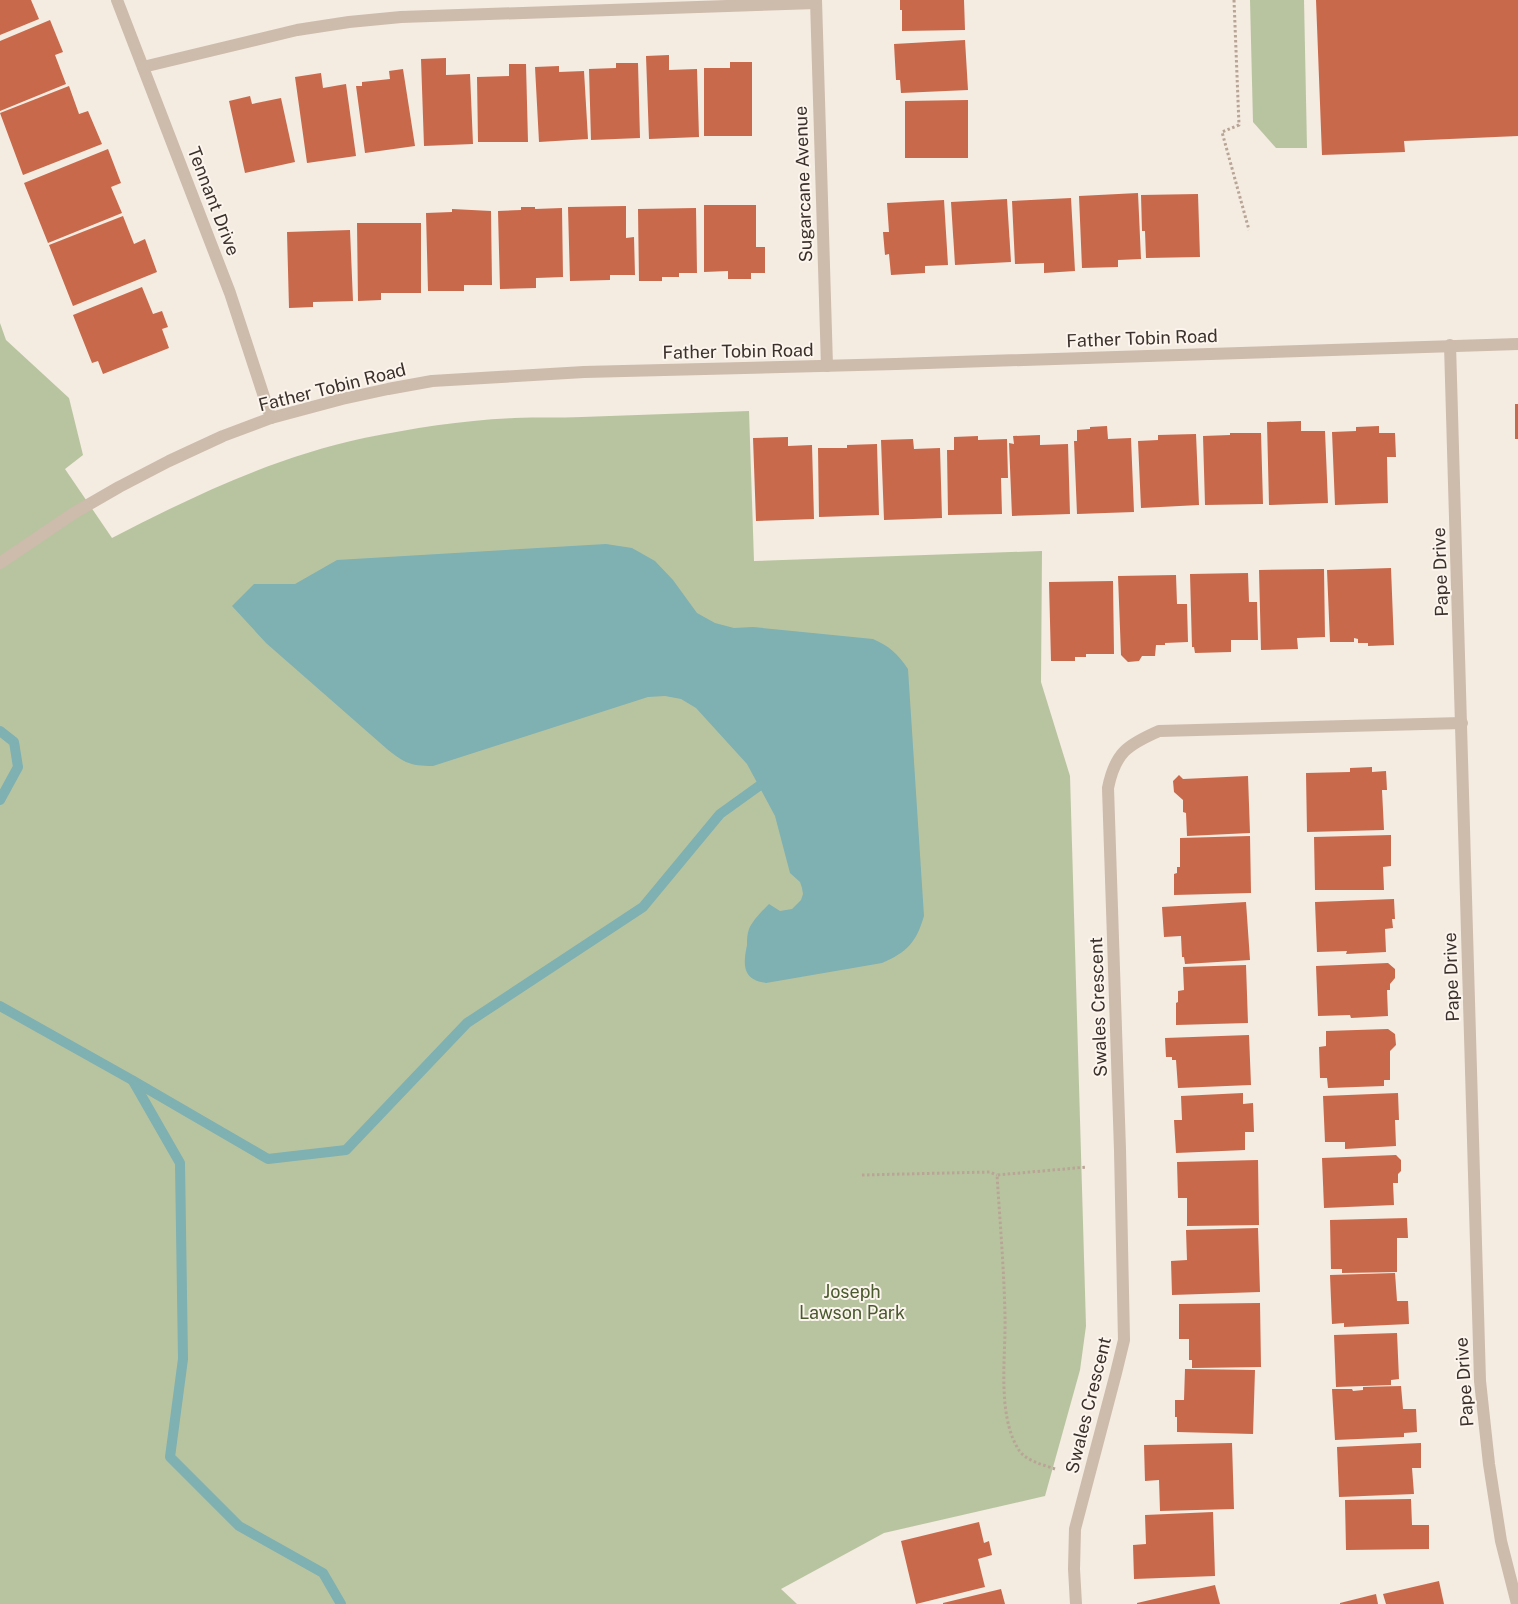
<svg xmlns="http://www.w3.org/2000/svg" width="1518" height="1604" font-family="'Public Sans',sans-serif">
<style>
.green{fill:#b8c4a0}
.water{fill:#7fb0b2}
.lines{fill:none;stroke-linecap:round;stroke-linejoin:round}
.stream{stroke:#7fb0b2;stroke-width:10}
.building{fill:#c8694b}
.path{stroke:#b9a596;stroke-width:3;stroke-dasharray:2.5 2.5;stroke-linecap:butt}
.minor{stroke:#cdbbac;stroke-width:12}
.labels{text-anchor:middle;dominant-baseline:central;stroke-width:4;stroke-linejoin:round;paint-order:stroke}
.street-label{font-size:18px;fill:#3b302b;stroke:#fbf5ee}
.park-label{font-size:18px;fill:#4a5a2e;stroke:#fbf5ee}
</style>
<rect width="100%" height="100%" fill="#f4ebe1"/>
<g class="green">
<polygon points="1250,0 1304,0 1307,148 1276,148 1253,122"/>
<path d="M0,323l6,17 63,58 14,57 -18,14 47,69c81,-42 163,-81 252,-100 50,-10 100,-18 150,-20 23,-1 46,0 68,-1 56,-2 111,-4 167,-6l5,150 288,-10 -1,131 29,94 16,550 -6,44 -35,126 -161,37 -103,56 16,15h-797z"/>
</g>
<path class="water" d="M606,544l26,4 23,13 18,19 24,33 18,10 19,5 19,-1 120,12c16,7 25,15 35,30l16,247c-8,27 -17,36 -42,47l-116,20c-24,-3 -23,-19 -19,-38 0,-5 0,-11 2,-16 4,-9 13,-18 20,-25l11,7 12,-2 9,-9 2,-6 -1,-6 -2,-6 -10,-9 -15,-57 -28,-52 -51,-56 -15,-9 -16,-3 -17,1 -215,69c-22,0 -29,-3 -46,-17l-121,-106 -34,-37 22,-22h41l42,-24z"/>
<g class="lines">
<g class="stream">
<polyline points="0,731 14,742 18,767 0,800"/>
<polyline points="0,1006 132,1080 268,1159 346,1150 467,1023 643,907 720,814 759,786"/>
<polyline points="133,1081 180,1163 183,1359 170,1457 239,1526 323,1573 341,1604"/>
</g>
</g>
<g class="building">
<polygon points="0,0 31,0 39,19 0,35"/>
<polygon points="900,0 964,0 965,30 902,31 902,10 900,10"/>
<polygon points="1316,0 1518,0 1518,136 1404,141 1405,152 1322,155"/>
<polygon points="50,20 63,52 55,55 66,84 0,111 0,41"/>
<polygon points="965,40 968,90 901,93 900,80 896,80 894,44"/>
<polygon points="669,55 669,70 697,69 699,137 649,139 646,56"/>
<polygon points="446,58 446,75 470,74 473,144 424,146 421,59"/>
<polygon points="730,62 752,62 752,136 704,136 704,68 730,68"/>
<polygon points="616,63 638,63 640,138 591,140 589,69 616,68"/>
<polygon points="509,64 526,64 528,142 478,142 477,77 509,76"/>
<polygon points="559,66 559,72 584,71 588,139 539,142 535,67"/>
<polygon points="403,69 415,146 365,153 356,86 362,86 362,82 390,79 389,71"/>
<polygon points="321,73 323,88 346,84 356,156 307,163 295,77"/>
<polygon points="69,86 79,114 88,111 102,144 23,175 0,113"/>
<polygon points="250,96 252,104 281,98 295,162 245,173 229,101"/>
<polygon points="968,100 968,158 905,158 905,101"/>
<polygon points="108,149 121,183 111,187 122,213 48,243 24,183"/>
<polygon points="1138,193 1141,259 1118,260 1118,267 1082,268 1079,196"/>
<polygon points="1198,194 1200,257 1146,258 1145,231 1142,231 1141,195"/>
<polygon points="1071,198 1075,271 1044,273 1044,263 1015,264 1012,201"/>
<polygon points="1007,199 1011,262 955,265 951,202"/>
<polygon points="944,200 948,265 925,266 925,273 891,275 889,254 885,255 883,232 889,232 887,203"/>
<polygon points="704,205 756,205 756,247 765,247 765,273 751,273 751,279 728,279 728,271 704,272"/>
<polygon points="626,206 626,238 634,237 635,275 610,275 610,280 570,281 568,207"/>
<polygon points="521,207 535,207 535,209 562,208 563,277 536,278 536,288 500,289 498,211 521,210"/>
<polygon points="696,208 697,273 679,273 679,277 662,277 662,281 639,281 638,209"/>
<polygon points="452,209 491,211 492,285 464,285 464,291 428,291 426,213 452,212"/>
<polygon points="123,216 134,244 145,239 157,272 73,306 49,245"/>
<polygon points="357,223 421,223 421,293 381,293 381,300 358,301"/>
<polygon points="350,230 353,301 313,302 313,307 289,308 287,232"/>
<polygon points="142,287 153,314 162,311 168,327 162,329 169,348 103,374 98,361 92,363 73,315"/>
<rect x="1515" y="404" width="3" height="35"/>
<polygon points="1301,421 1301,431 1325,431 1328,503 1269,505 1267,422"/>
<polygon points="1107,426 1108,439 1131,438 1134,512 1077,514 1074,441 1077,441 1077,430 1090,429 1090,427"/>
<polygon points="1379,426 1379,433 1395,433 1396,457 1387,457 1388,503 1335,505 1332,432 1356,431 1356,427"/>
<polygon points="1230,433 1261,433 1263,504 1205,505 1203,436 1230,435"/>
<polygon points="1196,434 1199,505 1141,508 1138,441 1158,440 1158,435"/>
<polygon points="1040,435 1040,445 1068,444 1070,514 1012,516 1009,443 1014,444 1013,436"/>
<polygon points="978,436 978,440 1007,439 1008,478 1001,478 1002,514 948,515 947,450 954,450 954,437"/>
<polygon points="788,437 788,446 812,445 814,519 756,521 753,438"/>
<polygon points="913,439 914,449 940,448 942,518 884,520 881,440"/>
<polygon points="877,444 879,515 819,517 818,448 847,448 847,445"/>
<polygon points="1391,568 1394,645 1368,646 1368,643 1358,643 1358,639 1354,638 1354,642 1330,642 1327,570"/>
<polygon points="1324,569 1325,637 1297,638 1298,649 1261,650 1259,570"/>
<polygon points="1248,573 1249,602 1257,602 1258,640 1231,640 1231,652 1195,653 1194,647 1192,647 1190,574"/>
<polygon points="1176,575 1177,604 1187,604 1188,642 1165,643 1165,645 1156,645 1155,656 1142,656 1139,661 1128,662 1121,655 1118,576"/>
<polygon points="1113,581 1114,654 1086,654 1086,657 1075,657 1075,661 1051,661 1049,582"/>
<polygon points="1372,767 1372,772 1386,771 1387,790 1382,790 1384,830 1307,832 1306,773 1350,772 1350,768"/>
<polygon points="1179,775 1183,779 1248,776 1250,833 1187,836 1186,813 1183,812 1183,800 1174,792 1173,781"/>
<polygon points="1391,835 1391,866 1383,867 1384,890 1315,890 1314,837"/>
<polygon points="1250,836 1251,893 1174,895 1174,874 1177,873 1177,867 1180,867 1180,838"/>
<polygon points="1394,899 1395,919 1392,919 1393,928 1385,929 1386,952 1346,954 1347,951 1317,952 1315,902"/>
<polygon points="1246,902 1250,960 1185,964 1184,957 1182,957 1181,936 1164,937 1162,907"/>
<polygon points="1388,963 1395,969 1395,978 1390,984 1390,990 1387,990 1388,1016 1351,1018 1350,1015 1318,1016 1316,966"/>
<polygon points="1246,965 1248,1023 1176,1025 1176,1003 1178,1002 1178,991 1184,990 1183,967"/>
<polygon points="1388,1029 1395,1034 1396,1045 1390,1051 1390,1080 1384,1080 1384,1086 1328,1088 1327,1078 1320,1078 1319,1047 1326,1046 1326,1031"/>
<polygon points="1249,1035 1251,1085 1178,1088 1176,1060 1172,1060 1172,1057 1166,1057 1165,1038"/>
<polygon points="1243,1093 1243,1104 1253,1103 1254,1132 1245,1132 1245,1150 1176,1153 1174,1120 1182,1120 1181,1096"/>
<polygon points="1398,1093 1399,1120 1395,1120 1396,1146 1345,1149 1345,1142 1325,1142 1323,1096"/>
<polygon points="1396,1155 1401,1160 1401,1171 1398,1174 1398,1183 1393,1183 1394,1205 1324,1208 1322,1158"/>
<polygon points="1258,1160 1259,1225 1187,1226 1187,1198 1178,1198 1177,1162"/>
<polygon points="1407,1218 1408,1238 1397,1238 1397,1272 1342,1273 1342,1269 1331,1269 1330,1220"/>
<polygon points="1258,1228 1260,1292 1172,1295 1171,1261 1187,1260 1186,1230"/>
<polygon points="1395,1273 1397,1301 1408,1301 1409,1324 1344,1327 1344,1323 1332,1324 1330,1275"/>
<polygon points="1260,1303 1261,1367 1192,1368 1192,1360 1189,1360 1189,1339 1179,1339 1179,1304"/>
<polygon points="1397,1333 1399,1379 1391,1380 1391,1385 1336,1387 1334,1335"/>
<polygon points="1185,1369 1255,1370 1253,1434 1177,1432 1177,1417 1175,1417 1175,1400 1184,1400"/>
<polygon points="1401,1386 1403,1409 1416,1409 1417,1432 1404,1433 1404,1437 1335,1440 1332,1389 1352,1389 1353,1391 1363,1390 1363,1387"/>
<polygon points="1232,1443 1234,1509 1160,1511 1159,1480 1145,1481 1144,1445"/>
<polygon points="1421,1443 1421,1468 1412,1468 1414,1494 1339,1497 1337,1447"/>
<polygon points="1411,1499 1412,1525 1429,1525 1429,1549 1346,1550 1345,1500"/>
<polygon points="1213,1512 1215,1576 1134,1579 1133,1545 1146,1544 1145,1515"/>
<polygon points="979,1522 984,1543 989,1541 992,1555 978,1559 985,1587 916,1604 901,1541"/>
<polygon points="1439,1581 1444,1604 1386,1604 1383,1594"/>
<polygon points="1215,1585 1220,1604 1137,1604 1137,1603"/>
<polygon points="1001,1589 1005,1604 943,1604 943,1603"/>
<polygon points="1376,1594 1378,1604 1340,1604 1340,1603"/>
</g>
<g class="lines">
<g class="path">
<polyline points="1234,0 1239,125 1222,132 1249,230"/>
<polyline points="862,1175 990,1172 997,1175"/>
<path d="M1055,1469c-13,-5 -31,-8 -38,-22 -20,-36 -11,-91 -12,-131 -1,-47 -5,-94 -8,-141l90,-8"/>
</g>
<g class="minor">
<polyline points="117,0 230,293 271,418"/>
<polyline points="816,0 827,366"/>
<polyline points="143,67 297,30 349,22 401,17 816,3"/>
<polyline points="1450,345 1480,1381 1489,1464 1501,1541 1517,1604"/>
<polyline points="0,563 74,513 119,487 169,461 223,436 271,418 342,399 388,389 432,381 584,372 896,364 1518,344"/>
<path d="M1076,1604l-2,-35 1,-40 41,-156 8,-33 -4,-190 -12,-362c7,-35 19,-43 51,-57l303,-8"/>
</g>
</g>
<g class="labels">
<g class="street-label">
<text transform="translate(803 184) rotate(-92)">Sugarcane Avenue</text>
<text transform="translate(214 201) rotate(69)">Tennant Drive</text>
<text transform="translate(1142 338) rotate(-2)">Father Tobin Road</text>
<text transform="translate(738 351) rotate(-1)">Father Tobin Road</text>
<text transform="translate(332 387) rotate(-14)">Father Tobin Road</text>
<text transform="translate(1440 572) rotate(-92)">Pape Drive</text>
<text transform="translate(1451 977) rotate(-92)">Pape Drive</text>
<text transform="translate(1098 1007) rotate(-92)">Swales Crescent</text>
<text transform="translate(1464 1382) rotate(-94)">Pape Drive</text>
<text transform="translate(1088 1405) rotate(-76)">Swales Crescent</text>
</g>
<g class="park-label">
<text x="852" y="1291">Joseph<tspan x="852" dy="21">Lawson Park</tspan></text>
</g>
</g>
</svg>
